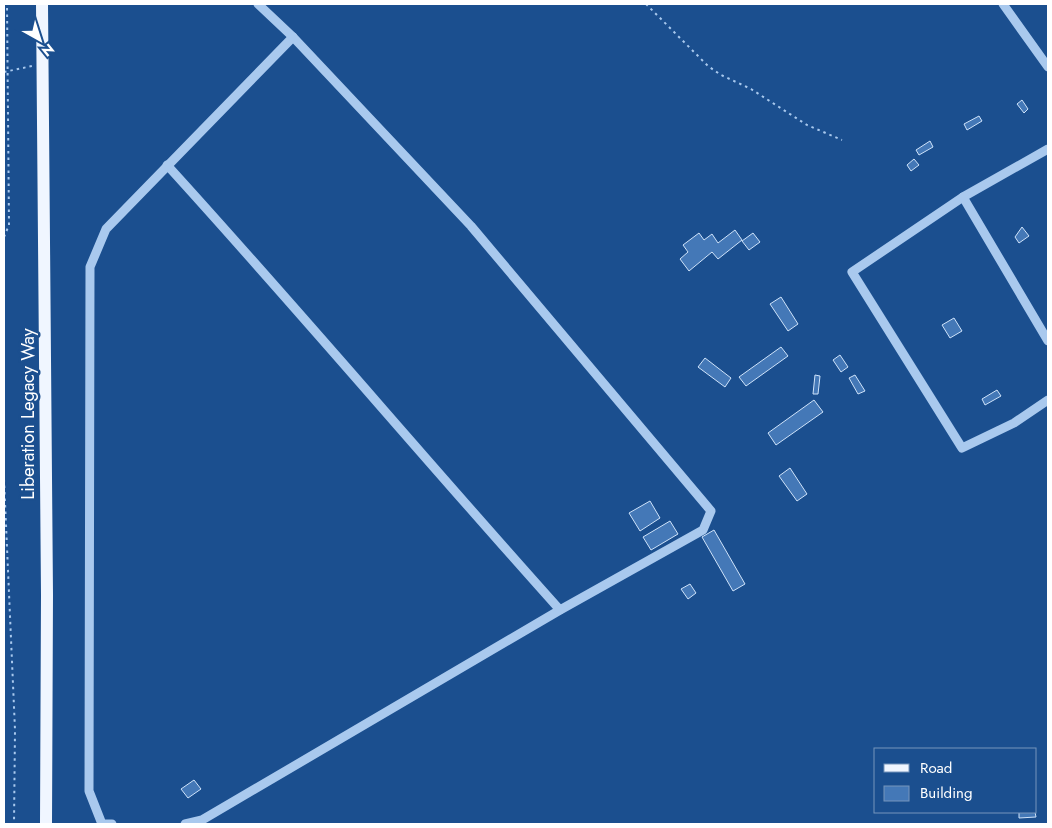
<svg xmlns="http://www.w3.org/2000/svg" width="1052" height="828" font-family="Jost,sans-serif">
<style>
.building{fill:#4478b7;stroke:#cfe3fa}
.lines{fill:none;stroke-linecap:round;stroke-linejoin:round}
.path{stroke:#a9c9ee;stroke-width:2;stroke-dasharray:2.5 4;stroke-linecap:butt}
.minor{stroke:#a9c9ee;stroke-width:9}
.major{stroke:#f0f6ff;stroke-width:12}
.labels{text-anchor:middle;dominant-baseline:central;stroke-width:5;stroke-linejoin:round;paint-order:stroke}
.street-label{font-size:18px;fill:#fff;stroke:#1b4f8f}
</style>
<rect width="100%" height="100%" fill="#1b4f8f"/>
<g class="building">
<polygon points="1022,100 1028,109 1024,113 1017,104"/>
<polygon points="979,116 982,121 967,130 964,124"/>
<polygon points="930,141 933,147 919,155 916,150"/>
<polygon points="914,159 919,165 911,171 907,165"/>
<polygon points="1022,227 1029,236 1019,243 1015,237"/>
<polygon points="735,230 742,240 718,259 712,252 689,271 680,259 688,252 683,245 699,233 704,240 712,234 718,243"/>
<polygon points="753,233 760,242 749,250 742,241"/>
<polygon points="781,297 798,324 788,331 770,304"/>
<polygon points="954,318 962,331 950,338 942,325"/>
<polygon points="781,347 788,356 746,386 739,377"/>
<polygon points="840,355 848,367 841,372 833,360"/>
<polygon points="705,358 731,378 725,387 698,367"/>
<polygon points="815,375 820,376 818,394 813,394"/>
<polygon points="855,375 865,391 858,394 849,378"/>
<polygon points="997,390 1001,396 985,405 982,399"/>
<polygon points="814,400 823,412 776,445 768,433"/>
<polygon points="790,468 807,494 797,501 779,476"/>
<polygon points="650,501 660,518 640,531 629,513"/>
<polygon points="670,521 678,534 651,550 643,537"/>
<polygon points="714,530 745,584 733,591 702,537"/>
<polygon points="690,584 696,593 688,599 681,589"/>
<polygon points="194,780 201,789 188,798 181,789"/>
<polygon points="1019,812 1035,812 1036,817 1019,818"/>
</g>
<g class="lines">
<g class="path">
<polyline points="646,4 708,66 721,75 751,89 807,125 842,140"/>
<polyline points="4,72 32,66"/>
<polyline points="4,237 9,225 7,4"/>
<polyline points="4,479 15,730 14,824"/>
</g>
<g class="minor">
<polyline points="1003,4 1048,67"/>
<polyline points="1048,149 963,197 852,272 962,448 1014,423 1048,400"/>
<path d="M167,165c133,146 261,298 393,445"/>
<polyline points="963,197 1048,341"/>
<polyline points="112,824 102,824 89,791 90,267 106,229 293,37"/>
<polyline points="185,824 202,820 560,610 703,530 711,511 471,226 293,37 258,4"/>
</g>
<polyline class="major" points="42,4 47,595 46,824"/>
</g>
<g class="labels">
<g class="street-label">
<text transform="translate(28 414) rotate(-90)">Liberation Legacy Way</text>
</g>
</g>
<rect width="1052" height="828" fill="none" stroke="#ffffff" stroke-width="10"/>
<rect x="874" y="748" width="162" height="65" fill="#1b4f8f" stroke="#7695bc"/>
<rect x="884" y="764" width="25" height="8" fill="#f0f6ff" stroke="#7695bc"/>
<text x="920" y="773" font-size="15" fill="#ffffff">Road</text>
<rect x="884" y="786" width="25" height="15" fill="#4478b7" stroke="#7695bc"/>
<text x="920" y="798" font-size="15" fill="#ffffff">Building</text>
<g transform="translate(40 40) rotate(141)" stroke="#1b4f8f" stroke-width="4" paint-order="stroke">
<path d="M0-4L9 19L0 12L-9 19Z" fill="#ffffff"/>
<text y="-8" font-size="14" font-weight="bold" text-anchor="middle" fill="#ffffff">N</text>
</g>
</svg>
